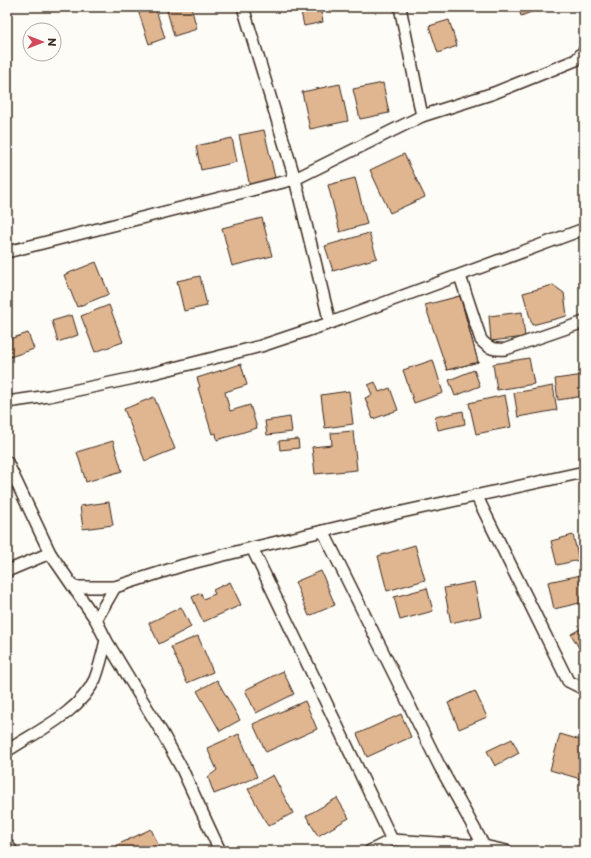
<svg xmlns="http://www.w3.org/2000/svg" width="591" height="858" font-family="'Playpen Sans',sans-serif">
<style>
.building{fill:#e0b691;stroke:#3b2a1e}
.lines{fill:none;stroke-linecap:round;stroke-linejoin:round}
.street-casing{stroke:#3b2a1e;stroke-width:14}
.street{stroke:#fdfcf7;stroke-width:11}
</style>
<rect width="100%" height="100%" fill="#fdfcf7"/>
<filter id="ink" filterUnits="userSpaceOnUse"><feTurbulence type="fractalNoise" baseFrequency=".025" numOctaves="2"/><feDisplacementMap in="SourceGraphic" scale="8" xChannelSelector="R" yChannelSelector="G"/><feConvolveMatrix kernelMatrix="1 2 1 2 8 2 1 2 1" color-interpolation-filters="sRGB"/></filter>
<g filter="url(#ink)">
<g class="building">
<polygon points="137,7 155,7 165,38 149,44"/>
<polygon points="166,7 191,7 197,29 174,36"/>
<polygon points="300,7 320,7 323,22 304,26"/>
<polygon points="518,7 544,7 521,16"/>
<polygon points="449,20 457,46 438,53 429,26"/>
<polygon points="383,83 389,113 360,119 353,89"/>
<polygon points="340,84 348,121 310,129 302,92"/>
<polygon points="264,130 276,182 250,187 239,135"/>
<polygon points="232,138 237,162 201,170 196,146"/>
<polygon points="404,154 425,197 390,213 370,170"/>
<polygon points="355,178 367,224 340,232 328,185"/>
<polygon points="262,218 272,256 232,266 222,228"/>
<polygon points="369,233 377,258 333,271 325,246"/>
<polygon points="96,262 109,294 77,307 64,275"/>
<polygon points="200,276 207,306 184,311 177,281"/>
<polygon points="553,285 564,293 567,316 532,325 523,293"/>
<polygon points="460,296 478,362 447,370 429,305"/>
<polygon points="460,296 478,362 447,370 429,305"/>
<polygon points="460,296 478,362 447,370 425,305"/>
<polygon points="109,305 123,342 95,352 81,316"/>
<polygon points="522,312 525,337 491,341 489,316"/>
<polygon points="72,315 78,335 58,342 52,321"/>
<polygon points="28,333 34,349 7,358 7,340"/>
<polygon points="529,358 534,384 497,390 493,364"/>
<polygon points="433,360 443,393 414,403 403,370"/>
<polygon points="241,364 247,385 225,392 230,411 250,405 257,428 217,440 216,433 212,434 198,388 200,387 197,378"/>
<polygon points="474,370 480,386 455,396 449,380"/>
<polygon points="584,375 584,396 558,400 555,379"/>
<polygon points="375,382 379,392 390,388 398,410 373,419 365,398 372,395 368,385"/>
<polygon points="553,386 557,410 518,417 514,393"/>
<polygon points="349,391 353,424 325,428 321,395"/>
<polygon points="505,395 511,427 476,434 469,403"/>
<polygon points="154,397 175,449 145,461 124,409"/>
<polygon points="463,411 465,424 438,430 435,417"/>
<polygon points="290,417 292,432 267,435 265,421"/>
<polygon points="353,431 357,470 315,474 312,447 332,445 331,433"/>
<polygon points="298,439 299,448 280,450 279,441"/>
<polygon points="113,441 122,471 86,482 77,452"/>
<polygon points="109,502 113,525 83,529 80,506"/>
<polygon points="573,535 579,560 557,565 551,541"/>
<polygon points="415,545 425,580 387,591 378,556"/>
<polygon points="321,571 335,605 309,616 295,582"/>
<polygon points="581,575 584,602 554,609 548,582"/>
<polygon points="230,582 241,605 203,622 192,597 201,593 203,599 215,594 213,590"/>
<polygon points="474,582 481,616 451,623 444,588"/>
<polygon points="427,588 433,611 400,620 394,597"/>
<polygon points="181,607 191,627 159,644 149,623"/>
<polygon points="584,627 584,657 571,634"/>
<polygon points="198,636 213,672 187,683 171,647"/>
<polygon points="283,671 294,694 256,713 245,690"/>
<polygon points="217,680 240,720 220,731 197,691"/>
<polygon points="475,691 487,717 459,729 448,703"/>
<polygon points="305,701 317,729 266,752 253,724"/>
<polygon points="401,714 411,737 367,757 357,734"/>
<polygon points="239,734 257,777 214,794 208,777 217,770 207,748"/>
<polygon points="560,734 584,741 584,780 550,770"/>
<polygon points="512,739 519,753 495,766 487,751"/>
<polygon points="273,775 293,813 268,826 248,789"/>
<polygon points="337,798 349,818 318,836 306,816"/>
<polygon points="151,829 161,851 119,851 117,845"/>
</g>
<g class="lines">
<defs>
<g id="street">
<polyline points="243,7 295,179 330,323"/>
<polyline points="400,7 422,116"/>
<polyline points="7,252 295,179 422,116 494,93 576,60 584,51"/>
<path d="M460,276l21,64c8,9 14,10 25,9l78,-27"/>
<polyline points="7,402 49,396 134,378 261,346 330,323 584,229"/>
<polyline points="7,462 50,553 96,620 106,640 161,731 182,769 220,851"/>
<polyline points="476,495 568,681 584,689"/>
<polyline points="323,531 439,765 484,846"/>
<polyline points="252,548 392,840"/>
<polyline points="7,571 50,553"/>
<polyline points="75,587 115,587 184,565 252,548 402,512 584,472"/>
<polyline points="96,620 115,587"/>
<path d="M7,751c30,-20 72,-38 88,-72 5,-13 8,-26 11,-39"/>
<polyline points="7,844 12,851"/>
<polyline points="370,851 392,840 484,846 507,851"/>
</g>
</defs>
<use href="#street" class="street-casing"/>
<use href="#street" class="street"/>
</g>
</g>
<rect width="591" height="858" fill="none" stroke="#fdfcf7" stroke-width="24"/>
<rect x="12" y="12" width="567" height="834" fill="none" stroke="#3b2a1e" stroke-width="1.5" filter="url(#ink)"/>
<g transform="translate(42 42) rotate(90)"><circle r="19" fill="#fdfcf7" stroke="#afa8a0"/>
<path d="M0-3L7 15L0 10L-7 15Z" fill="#d1495b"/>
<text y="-6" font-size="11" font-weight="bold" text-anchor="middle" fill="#3b2a1e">N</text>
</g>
</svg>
